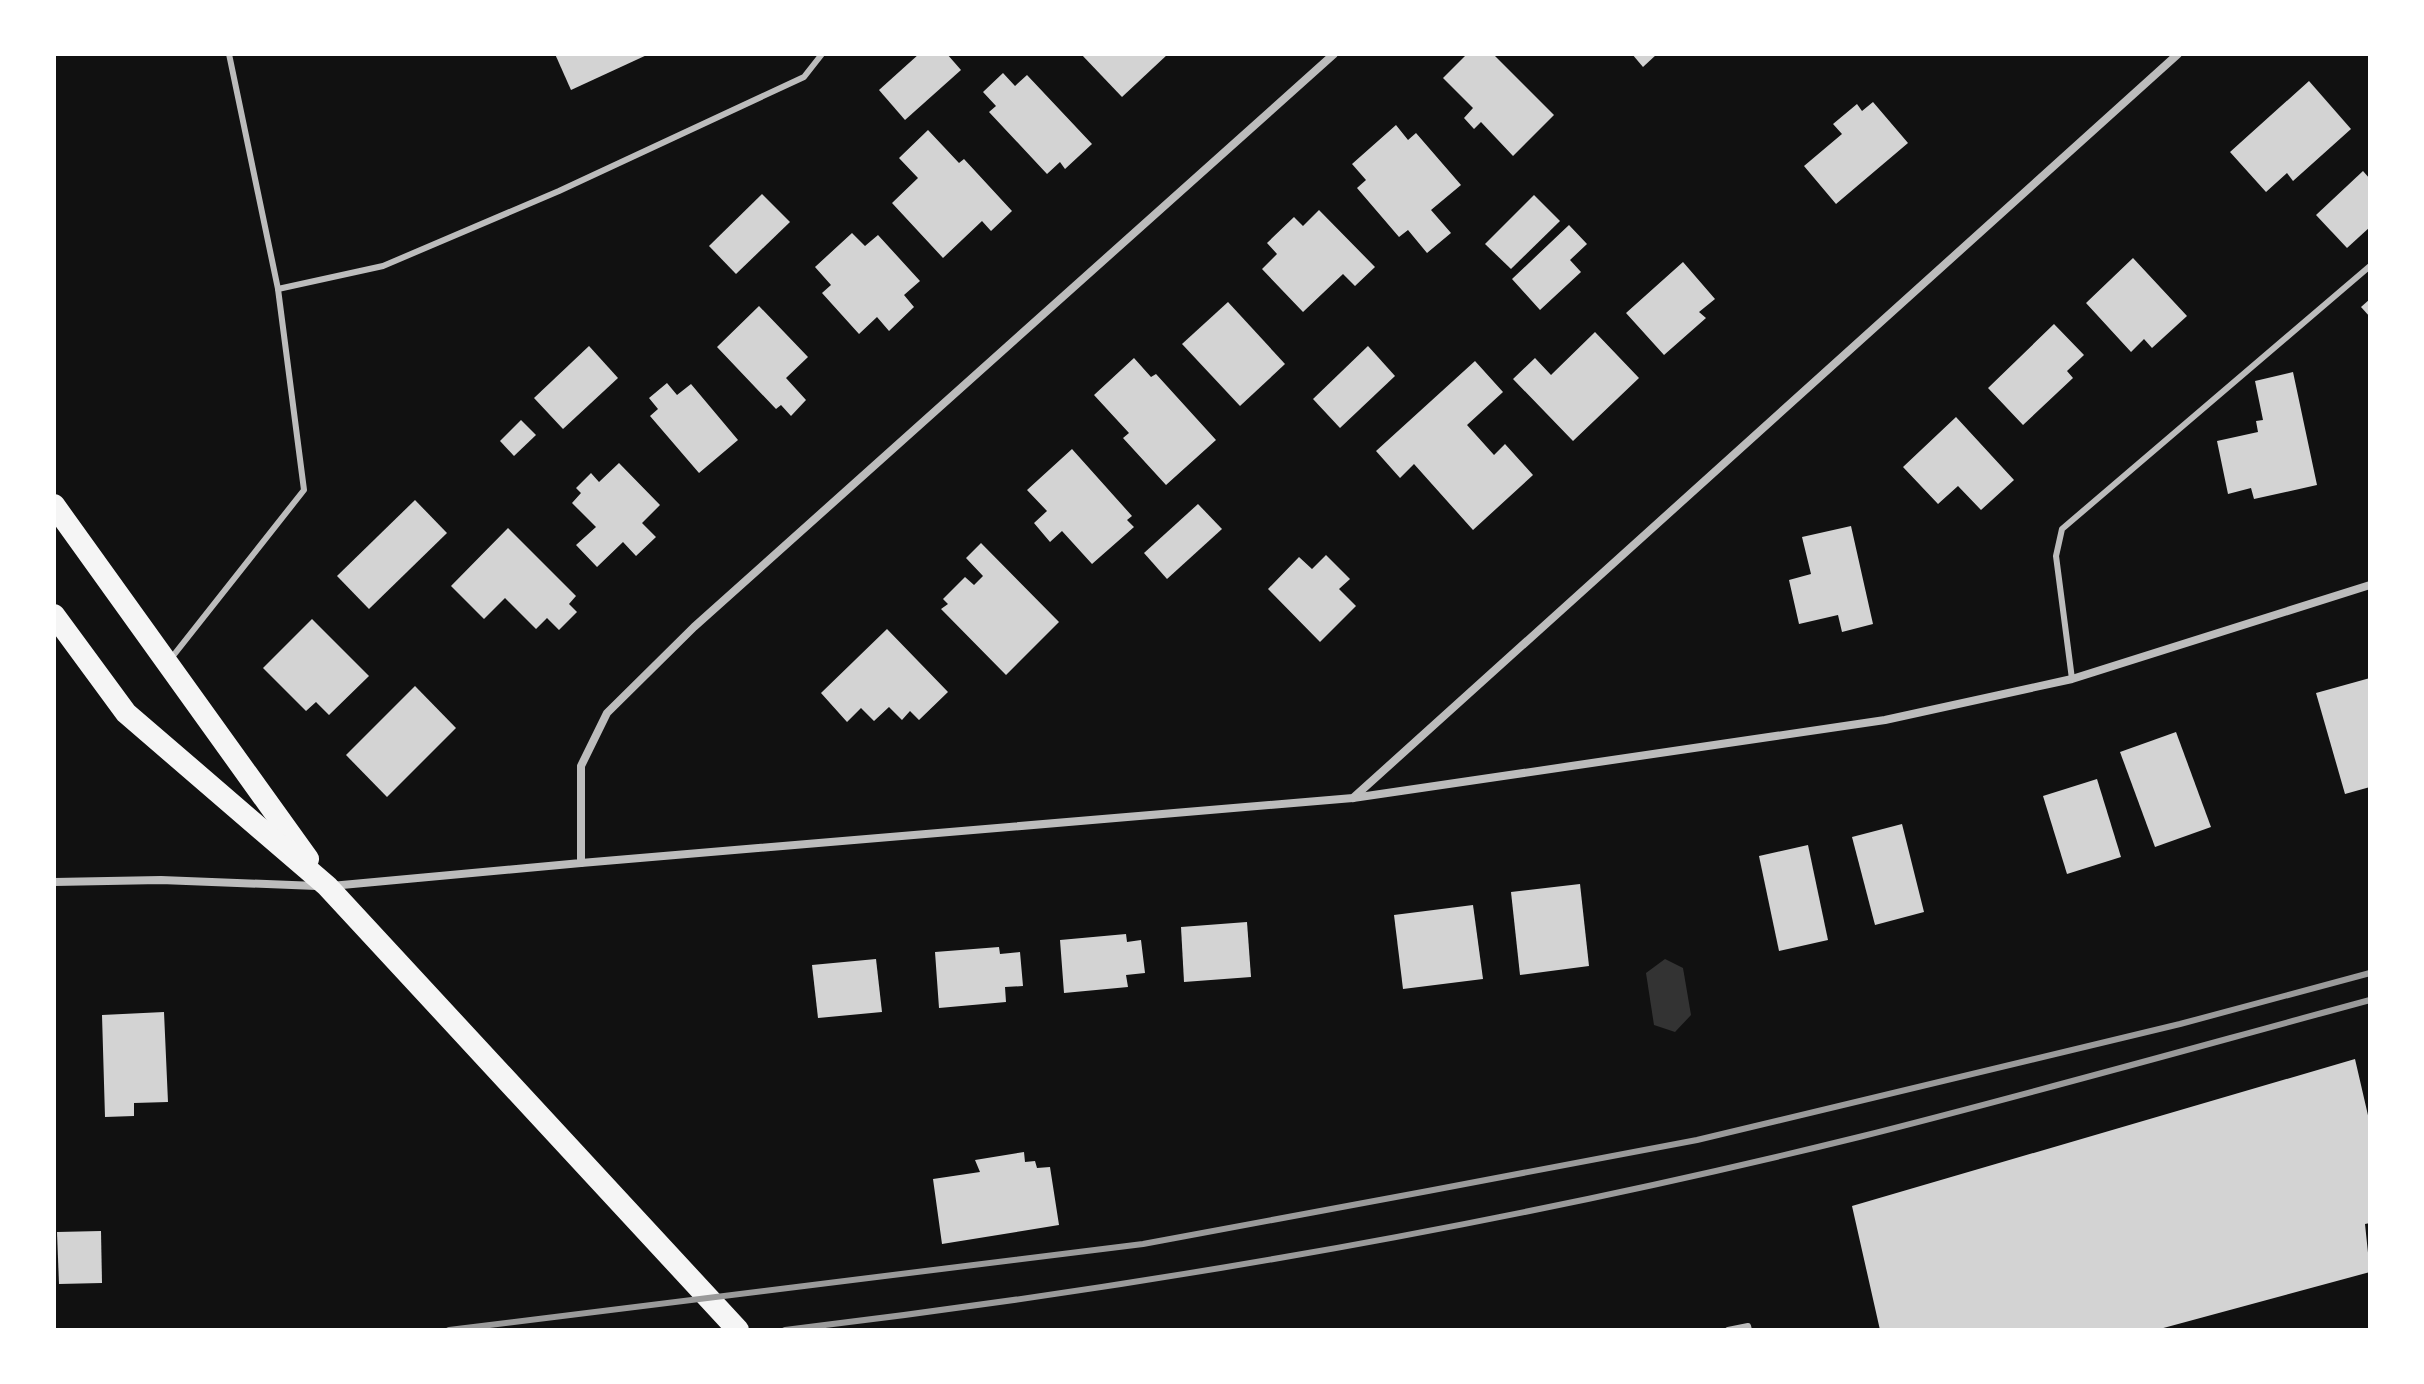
<svg xmlns="http://www.w3.org/2000/svg" width="2424" height="1384" font-family="'Archivo Narrow',sans-serif">
<style>
.water{fill:#333}
.building{fill:#d3d3d3}
.lines{fill:none;stroke-linecap:round;stroke-linejoin:round}
.service{stroke:#bcbcbc;stroke-width:6}
.minor{stroke:#bcbcbc;stroke-width:8}
.trunk{stroke:#f5f5f5;stroke-width:22}
.rail{stroke:#9a9a9a;stroke-width:6}
</style>
<rect width="100%" height="100%" fill="#111"/>
<polygon class="water" points="1665,959 1683,968 1691,1015 1675,1032 1654,1025 1646,973"/>
<g class="building">
<polygon points="555,54 649,54 571,90"/>
<polygon points="919,54 947,54 961,70 905,120 879,90"/>
<polygon points="1081,54 1168,54 1122,97"/>
<polygon points="1467,54 1493,54 1554,115 1513,156 1481,122 1474,129 1464,118 1473,108 1443,78"/>
<polygon points="1632,54 1657,54 1643,67"/>
<polygon points="1003,73 1015,86 1027,75 1092,144 1065,169 1060,162 1047,174 989,112 996,106 983,92"/>
<polygon points="2309,81 2351,129 2293,181 2287,173 2266,192 2230,152"/>
<polygon points="1873,102 1908,143 1836,204 1804,166 1842,134 1833,124 1857,104 1862,111"/>
<polygon points="1396,125 1408,140 1416,133 1461,185 1431,210 1451,233 1427,253 1408,230 1399,237 1357,188 1366,180 1352,164"/>
<polygon points="928,130 959,163 964,159 1012,211 991,231 982,221 943,258 892,203 918,178 899,158"/>
<polygon points="2363,171 2370,179 2370,227 2347,248 2316,215"/>
<polygon points="762,194 790,222 736,274 709,246"/>
<polygon points="1534,195 1560,221 1511,269 1485,244"/>
<polygon points="1319,210 1375,267 1355,286 1343,274 1303,312 1262,269 1277,254 1267,243 1294,217 1303,226"/>
<polygon points="1569,225 1587,244 1570,260 1581,272 1540,310 1512,279"/>
<polygon points="852,233 865,246 878,235 920,281 904,295 914,307 889,331 877,317 859,334 822,293 831,285 815,267"/>
<polygon points="2133,258 2187,316 2152,348 2144,339 2131,352 2086,303"/>
<polygon points="1683,262 1715,299 1699,312 1706,318 1664,355 1626,313"/>
<polygon points="2370,299 2370,317 2361,307"/>
<polygon points="1228,302 1285,364 1240,406 1182,344"/>
<polygon points="759,306 808,357 786,378 806,400 791,416 781,405 776,409 717,347"/>
<polygon points="2054,324 2084,355 2067,371 2073,378 2023,425 1988,388"/>
<polygon points="1595,332 1639,378 1573,441 1513,379 1535,358 1551,375"/>
<polygon points="589,346 618,378 563,429 534,398"/>
<polygon points="1368,346 1395,376 1340,428 1313,399"/>
<polygon points="1134,358 1151,377 1156,374 1216,440 1166,485 1123,438 1129,433 1094,395"/>
<polygon points="1475,361 1503,392 1467,425 1494,455 1505,444 1533,475 1473,530 1414,464 1400,478 1376,451"/>
<polygon points="2293,372 2317,485 2254,499 2251,488 2228,494 2217,441 2258,432 2256,421 2263,420 2255,381"/>
<polygon points="667,383 677,395 691,384 738,440 699,473 650,416 658,409 649,398"/>
<polygon points="1956,417 2014,480 1981,510 1958,486 1938,504 1903,467"/>
<polygon points="521,420 536,435 514,456 500,441"/>
<polygon points="1072,449 1132,516 1127,520 1134,527 1092,564 1062,531 1050,542 1034,523 1047,511 1027,490"/>
<polygon points="619,463 660,505 642,523 656,537 636,556 623,542 597,567 576,545 596,527 572,503 581,493 576,488 591,473 599,482"/>
<polygon points="415,500 447,533 369,609 337,576"/>
<polygon points="1198,504 1222,529 1167,579 1144,553"/>
<polygon points="1851,526 1873,624 1842,632 1838,615 1799,624 1789,580 1811,574 1802,537"/>
<polygon points="508,528 576,596 569,604 577,612 559,630 547,618 536,629 505,598 484,619 451,586"/>
<polygon points="981,543 1059,622 1006,675 941,609 948,604 943,599 965,577 974,585 983,576 966,558"/>
<polygon points="1326,555 1350,579 1339,589 1356,606 1320,642 1268,589 1299,557 1312,569"/>
<polygon points="312,619 369,676 329,715 316,702 306,711 263,668"/>
<polygon points="887,629 948,692 919,720 910,711 902,720 889,707 874,721 861,708 847,722 821,693"/>
<polygon points="2370,678 2370,787 2345,794 2316,693"/>
<polygon points="415,686 456,728 387,797 346,755"/>
<polygon points="2176,732 2211,827 2155,847 2120,752"/>
<polygon points="2097,779 2121,857 2067,874 2043,796"/>
<polygon points="1902,824 1924,912 1875,925 1852,837"/>
<polygon points="1808,845 1828,940 1779,951 1759,856"/>
<polygon points="1580,884 1589,966 1520,975 1511,892"/>
<polygon points="1473,905 1483,979 1403,989 1394,915"/>
<polygon points="1247,922 1251,977 1184,982 1181,927"/>
<polygon points="1126,934 1127,942 1141,940 1145,973 1126,975 1128,987 1064,993 1060,940"/>
<polygon points="999,947 1000,954 1020,952 1023,986 1005,987 1006,1002 939,1008 935,952"/>
<polygon points="876,959 882,1012 818,1018 812,965"/>
<polygon points="164,1012 168,1102 134,1103 134,1116 105,1117 102,1015"/>
<polygon points="2355,1059 2370,1124 2370,1223 2365,1224 2370,1272 2156,1330 1880,1330 1852,1206"/>
<polygon points="1024,1152 1025,1162 1035,1161 1037,1168 1050,1167 1059,1225 942,1244 933,1179 980,1172 975,1160"/>
<polygon points="101,1231 102,1283 59,1284 57,1232"/>
</g>
<g class="lines">
<g class="service">
<polyline points="278,289 383,266 559,191 804,77 822,54"/>
<polyline points="169,661 304,490 278,289 229,54"/>
<polyline points="2072,679 2056,556 2062,529 2370,266"/>
<polyline points="1728,1330 1748,1326 1749,1330"/>
</g>
<g class="minor">
<polyline points="1353,798 2178,54"/>
<polyline points="581,863 1353,798 1885,720 2072,679 2370,585"/>
<polyline points="54,882 161,880 317,886"/>
<polyline points="331,886 581,863 581,766 607,713 694,627 1334,54"/>
</g>
<g class="trunk">
<polyline points="54,505 308,859"/>
<polyline points="54,615 126,713 327,886 738,1330"/>
</g>
<g class="rail">
<polyline points="449,1330 1143,1244 1428,1191 1697,1140 2180,1024 2370,973"/>
<path d="M785,1330c361,-43 721,-106 1074,-193 171,-43 341,-91 511,-137"/>
</g>
</g>
<rect width="2424" height="1384" fill="none" stroke="#ffffff" stroke-width="112"/>
</svg>
